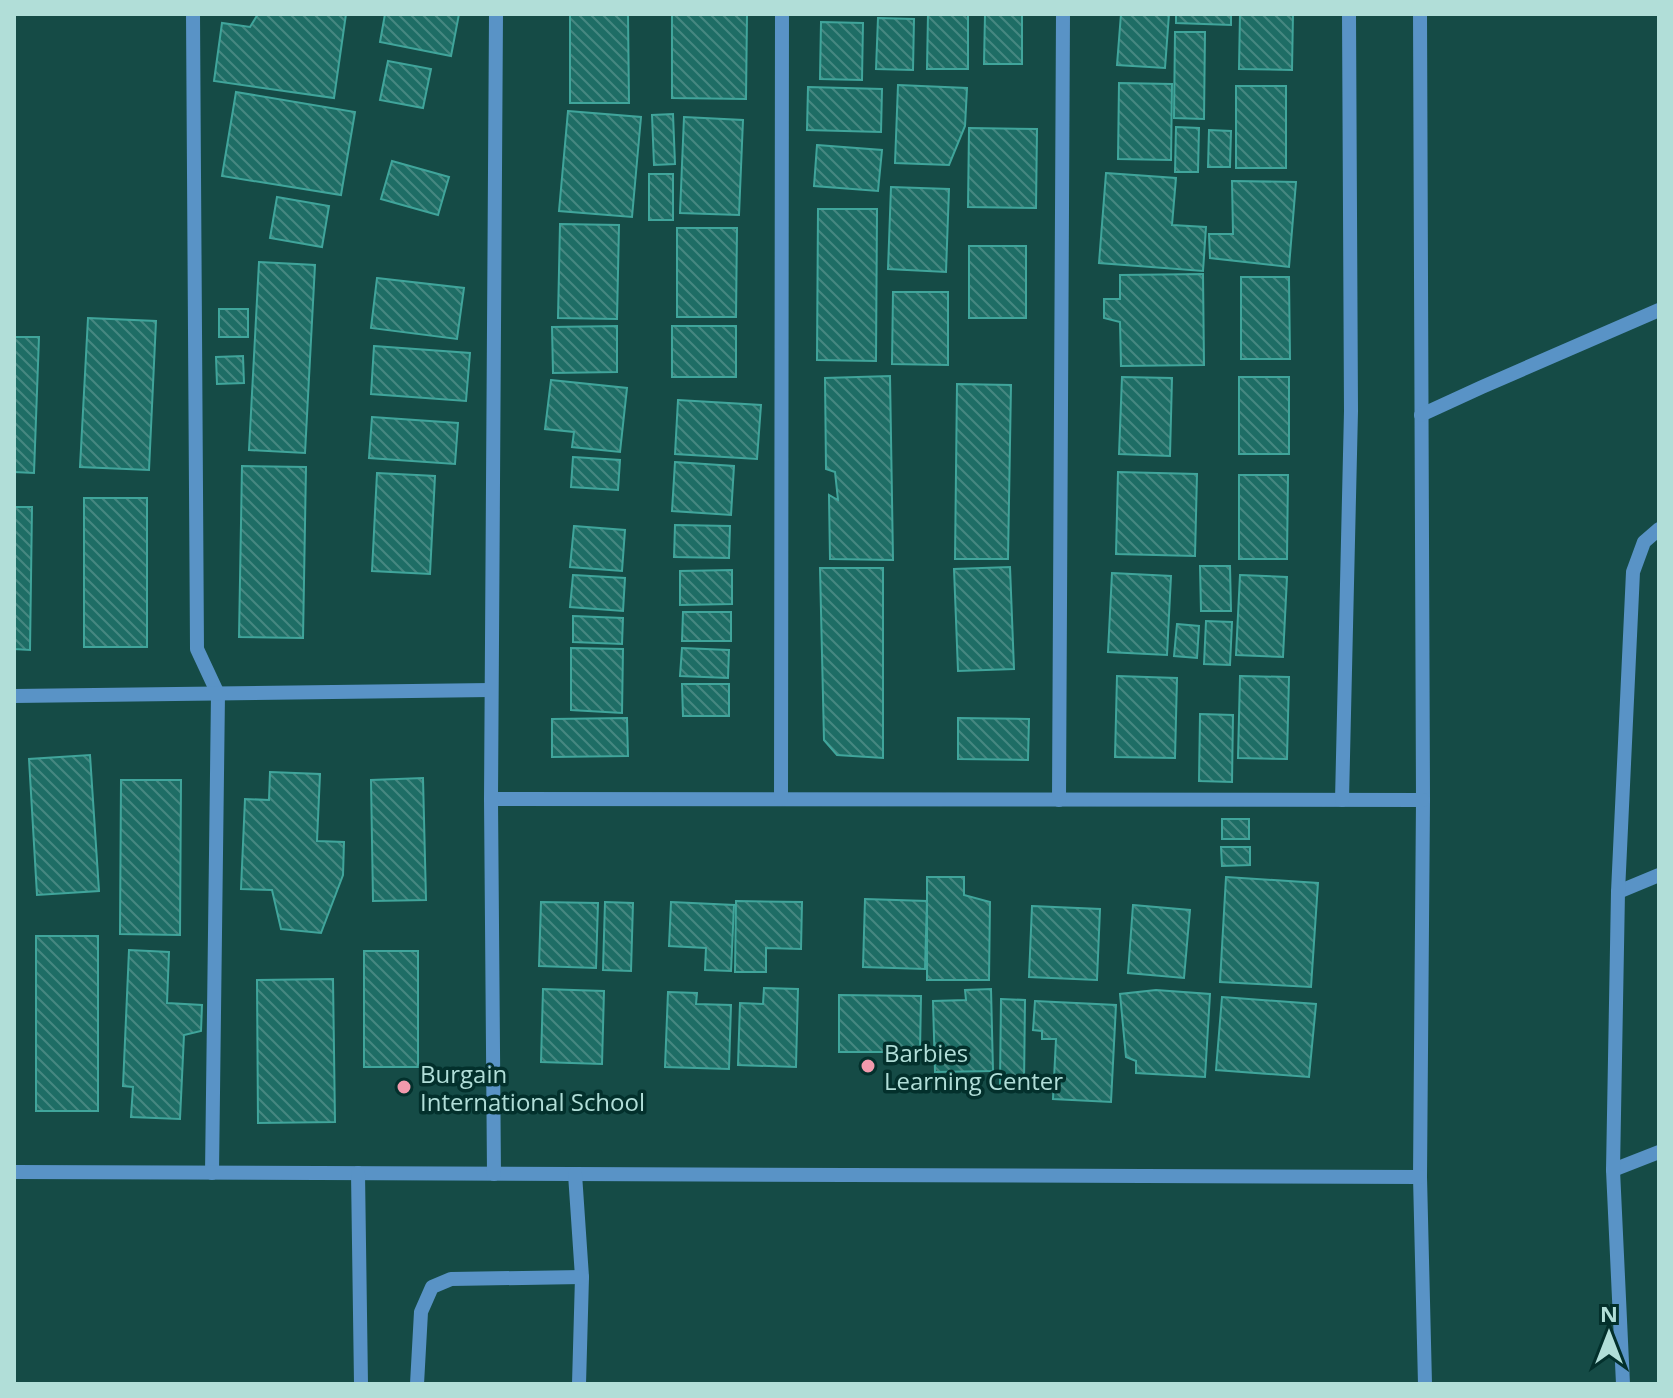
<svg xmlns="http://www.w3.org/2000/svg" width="1673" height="1398" font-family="'Open Sans',sans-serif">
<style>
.building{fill:url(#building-back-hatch);stroke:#40a59b;stroke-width:2}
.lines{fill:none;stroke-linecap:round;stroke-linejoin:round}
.minor{stroke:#5993c6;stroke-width:14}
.poi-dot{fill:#f29aad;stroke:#03302c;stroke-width:3}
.labels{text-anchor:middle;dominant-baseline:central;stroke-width:7;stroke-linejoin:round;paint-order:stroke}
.poi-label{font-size:24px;fill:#b1ded8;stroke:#03302c;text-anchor:start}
</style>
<defs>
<pattern id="building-back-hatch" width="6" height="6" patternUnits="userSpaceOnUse" patternTransform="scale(2)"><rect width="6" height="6" fill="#1e6d65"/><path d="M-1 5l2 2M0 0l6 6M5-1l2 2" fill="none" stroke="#468881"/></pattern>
</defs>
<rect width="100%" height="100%" fill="#154b46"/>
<g class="building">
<polygon points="258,14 346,14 334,98 214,81 222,23 250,27"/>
<polygon points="385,14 459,14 451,56 380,42"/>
<polygon points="570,14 628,14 629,103 570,103"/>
<polygon points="672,14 747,14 746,99 672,98"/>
<polygon points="928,14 968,14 968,69 927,69"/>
<polygon points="985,14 1022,14 1022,64 984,64"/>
<polygon points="1121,14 1169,14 1165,68 1117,65"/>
<polygon points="1176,14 1231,14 1231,25 1176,23"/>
<polygon points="1240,14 1293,14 1292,70 1239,69"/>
<polygon points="878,18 914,19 913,70 876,69"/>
<polygon points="821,22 863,23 862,80 820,79"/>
<polygon points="1175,32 1205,32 1204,119 1174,118"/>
<polygon points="388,61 431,69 423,108 380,100"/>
<polygon points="1119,83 1172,84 1171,160 1118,159"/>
<polygon points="898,85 967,88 965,126 949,165 895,163"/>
<rect x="1236" y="86" width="50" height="82"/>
<polygon points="808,87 882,89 881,132 807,130"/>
<polygon points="236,92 355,112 341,195 222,176"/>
<polygon points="568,111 641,117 632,217 559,211"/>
<polygon points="673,114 675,164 654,165 652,115"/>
<polygon points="684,117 743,120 739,215 680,213"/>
<polygon points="1176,127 1199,128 1198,172 1175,172"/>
<polygon points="969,128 1037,129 1036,208 968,207"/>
<polygon points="1209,130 1231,131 1230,167 1208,167"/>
<polygon points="817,145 882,150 878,191 814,186"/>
<polygon points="392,161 449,177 438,215 381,199"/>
<polygon points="1106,173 1176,178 1172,225 1206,227 1203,271 1099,263"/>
<rect x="649" y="174" width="24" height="46"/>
<polygon points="1232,181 1296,182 1289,267 1210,258 1209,234 1233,234"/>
<polygon points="891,187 949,189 946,272 888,269"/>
<polygon points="277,197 329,206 322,247 270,238"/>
<polygon points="818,209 877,209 876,361 817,360"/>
<polygon points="560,224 619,225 617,319 558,318"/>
<polygon points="677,228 737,228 736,317 677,317"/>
<rect x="969" y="246" width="57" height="72"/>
<polygon points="259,262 315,265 305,453 249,450"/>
<polygon points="1203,274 1204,365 1121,366 1120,322 1104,318 1104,299 1120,299 1120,275"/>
<polygon points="1241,277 1289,277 1290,359 1241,359"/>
<polygon points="377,278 464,288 457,339 371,328"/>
<polygon points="893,292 948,292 948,365 892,364"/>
<rect x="219" y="309" width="29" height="28"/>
<polygon points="88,318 156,321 149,470 80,467"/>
<polygon points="617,326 617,372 553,373 552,327"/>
<rect x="672" y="326" width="64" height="51"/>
<polygon points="14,337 39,337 34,473 14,472"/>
<polygon points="374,346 470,353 466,401 371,394"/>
<polygon points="243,356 244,383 217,384 216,357"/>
<polygon points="890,376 893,560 830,559 829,495 838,500 835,472 826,469 825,378"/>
<polygon points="1122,377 1172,378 1170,456 1119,454"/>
<rect x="1239" y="377" width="50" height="77"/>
<polygon points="551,380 627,388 620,452 572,447 574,432 545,429"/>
<polygon points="957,384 1011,385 1008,559 955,559"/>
<polygon points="678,400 761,405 757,459 675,454"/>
<polygon points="372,417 458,423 455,464 369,458"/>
<polygon points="573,457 620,460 618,490 571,487"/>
<polygon points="675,462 734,466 731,515 672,511"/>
<polygon points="242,466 306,467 303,638 239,637"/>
<polygon points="1118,472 1197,474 1195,556 1116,554"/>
<polygon points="377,473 435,476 430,574 372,571"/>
<polygon points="1239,475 1288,475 1287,559 1239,559"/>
<rect x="84" y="498" width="63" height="149"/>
<polygon points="14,507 32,507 30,650 14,649"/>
<polygon points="675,525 730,526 729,558 674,557"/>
<polygon points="574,526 625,530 622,571 570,567"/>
<polygon points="1200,566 1230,566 1231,611 1201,611"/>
<polygon points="1010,567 1014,669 958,671 954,569"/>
<polygon points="820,568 883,568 883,758 837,755 824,740"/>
<polygon points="732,570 732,604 680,605 680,571"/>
<polygon points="1112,573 1171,576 1167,655 1108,652"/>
<polygon points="573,575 625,578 623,611 570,607"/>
<polygon points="1240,575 1287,577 1283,657 1236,655"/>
<polygon points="683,612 731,612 731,641 682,641"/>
<polygon points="573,616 623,618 622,644 573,642"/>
<polygon points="1206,621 1232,622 1230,665 1204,664"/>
<polygon points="1177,624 1199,626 1197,658 1174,656"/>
<polygon points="571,648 623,649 622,713 571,710"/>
<polygon points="682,648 729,650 728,678 680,676"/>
<polygon points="1117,676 1177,678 1175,758 1115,757"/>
<polygon points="1240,676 1289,677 1287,759 1238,758"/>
<polygon points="682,684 729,684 729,716 683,716"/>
<polygon points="1200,714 1233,715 1232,782 1199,781"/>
<polygon points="627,718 628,756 552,757 552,719"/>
<polygon points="958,718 1029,719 1028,760 958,759"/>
<polygon points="90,755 99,891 37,895 29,759"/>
<polygon points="270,772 320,774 317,841 344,842 343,875 321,933 281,929 272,890 241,889 245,799 269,800"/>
<polygon points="423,778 426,900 373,901 371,780"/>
<polygon points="121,780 181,780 180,935 120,934"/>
<rect x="1222" y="819" width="27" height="20"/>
<polygon points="1221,847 1250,847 1250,865 1222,866"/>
<polygon points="927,877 964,877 964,895 990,902 989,980 927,980"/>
<polygon points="1226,877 1318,883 1311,987 1220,982"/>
<polygon points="865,899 927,901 925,969 863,967"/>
<polygon points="736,901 802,902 801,949 766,948 766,972 735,972"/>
<polygon points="541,902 598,903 596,968 539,966"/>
<polygon points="605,902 633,903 631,971 603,970"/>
<polygon points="671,902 734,905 731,971 705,970 706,948 669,946"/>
<polygon points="1133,905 1190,910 1184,978 1128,973"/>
<polygon points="1032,906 1100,909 1097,980 1029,977"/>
<rect x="36" y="936" width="62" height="175"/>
<polygon points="129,950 169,952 167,1003 202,1005 201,1031 184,1035 180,1119 131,1117 133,1087 123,1086"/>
<rect x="364" y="951" width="54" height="116"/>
<polygon points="333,979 335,1122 258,1123 257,980"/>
<polygon points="764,988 798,989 796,1067 738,1065 740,1003 763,1004"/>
<polygon points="543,989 604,991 602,1064 541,1062"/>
<polygon points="991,989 993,1071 935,1072 933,1001 966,1000 965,990"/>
<polygon points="1156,990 1210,994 1205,1077 1136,1073 1136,1061 1126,1057 1120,994"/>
<polygon points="668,992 697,993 696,1004 731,1005 729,1069 665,1067"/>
<polygon points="839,995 921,996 920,1052 839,1052"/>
<polygon points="1222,997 1316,1004 1309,1077 1216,1070"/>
<polygon points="1001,999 1025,1000 1024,1084 1000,1084"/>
<polygon points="1035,1001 1116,1005 1111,1102 1053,1099 1056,1039 1042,1039 1042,1031 1033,1030"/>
</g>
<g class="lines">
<g class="minor">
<polyline points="193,14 197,649 218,694 212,1173"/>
<polyline points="1420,14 1423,800 1420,1177 1425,1384"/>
<polyline points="1421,415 1482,387 1659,310"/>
<polyline points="14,696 491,690"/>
<polyline points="491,799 1423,800"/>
<polyline points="781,799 782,14"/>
<polyline points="1059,800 1063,14"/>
<polyline points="1342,800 1351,411 1349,14"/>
<polyline points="1618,892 1659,875"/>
<polyline points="1613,1170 1659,1152"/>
<polyline points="14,1172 1420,1177"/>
<polyline points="358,1173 361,1384"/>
<polyline points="494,1174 491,799 496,14"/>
<polyline points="575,1174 582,1277 579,1384"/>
<polyline points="417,1384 421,1312 432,1287 451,1279 582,1277"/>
<polyline points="1623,1384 1613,1170 1618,892 1633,572 1644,542 1659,529"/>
</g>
</g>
<g class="poi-dot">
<circle cx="868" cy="1066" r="8"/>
<circle cx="404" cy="1087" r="8"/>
</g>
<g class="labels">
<g class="poi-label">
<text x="884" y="1052">Barbies<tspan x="884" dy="28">Learning Center</tspan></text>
<text x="420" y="1073">Burgain<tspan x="420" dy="28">International School</tspan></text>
</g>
</g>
<rect width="1673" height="1398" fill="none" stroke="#b1ded8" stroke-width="32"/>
<g transform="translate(1609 1334)" stroke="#03302c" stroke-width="6" paint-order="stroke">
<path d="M0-6L14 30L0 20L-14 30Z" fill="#b1ded8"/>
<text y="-12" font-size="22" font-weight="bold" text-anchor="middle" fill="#b1ded8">N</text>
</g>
</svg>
